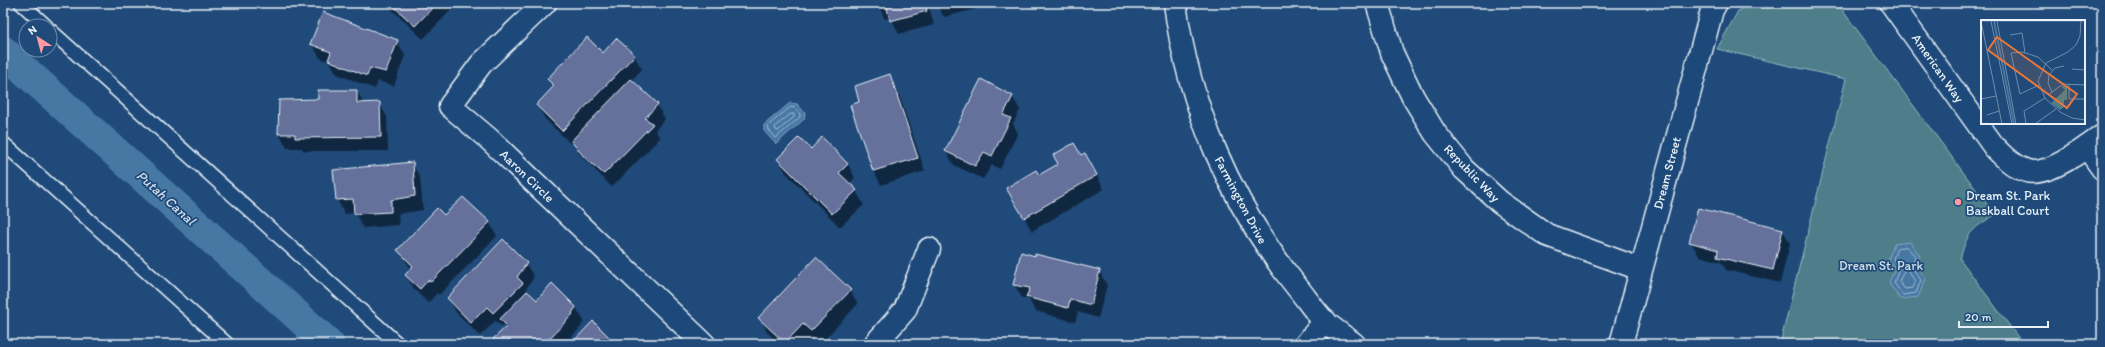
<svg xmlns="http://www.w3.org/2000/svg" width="2105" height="347" font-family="Itim,sans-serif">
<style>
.green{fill:#4d7e89;stroke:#9ab8c0}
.water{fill:#4677a3;stroke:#87a8c5}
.shadow{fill:#0007}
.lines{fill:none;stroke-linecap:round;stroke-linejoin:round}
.shore{stroke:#a7c0d6;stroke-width:1}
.canal{stroke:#4677a3;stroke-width:31}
.building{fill:#65709b;stroke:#e8f1f8}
.service-casing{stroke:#e8f1f8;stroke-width:16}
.minor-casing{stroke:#e8f1f8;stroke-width:25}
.service{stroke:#1f4a7a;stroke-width:13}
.minor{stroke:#1f4a7a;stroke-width:22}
.poi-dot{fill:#ff9aa2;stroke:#1f4a7a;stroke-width:1.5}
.labels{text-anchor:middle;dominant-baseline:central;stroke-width:3.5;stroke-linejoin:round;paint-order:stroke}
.street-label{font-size:13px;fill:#e8f1f8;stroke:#1f4a7a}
.poi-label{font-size:13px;fill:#e8f1f8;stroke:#1f4a7a;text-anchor:start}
.park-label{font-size:13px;fill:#d1e0e7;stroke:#1f4a7a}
.water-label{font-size:14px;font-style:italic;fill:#d0dfeb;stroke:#1f4a7a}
.inset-river{fill:none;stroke:#4677a3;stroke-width:2}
.inset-road{fill:none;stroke:#6f8dac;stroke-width:1}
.view{fill:#e8773b;fill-opacity:0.15;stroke:#e8773b;stroke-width:2}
.inset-edge{fill:none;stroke:#e8f1f8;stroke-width:2}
</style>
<rect width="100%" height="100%" fill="#1f4a7a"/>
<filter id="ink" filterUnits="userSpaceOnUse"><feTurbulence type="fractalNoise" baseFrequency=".025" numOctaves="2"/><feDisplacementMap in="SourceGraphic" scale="8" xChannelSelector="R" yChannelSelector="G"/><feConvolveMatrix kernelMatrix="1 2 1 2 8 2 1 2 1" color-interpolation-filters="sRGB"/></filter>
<g filter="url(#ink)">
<path class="green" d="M1749,3h88l158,212c-25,15 -27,17 -35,44l63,85h-243l66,-265 -129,-30 21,-38z"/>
<g class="water">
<polygon points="790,103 797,104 805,113 804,119 776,144 764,131 764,125"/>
<polygon points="1910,242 1920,256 1916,266 1926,279 1918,297 1900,299 1889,283 1895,268 1888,260 1894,244"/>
</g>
<g class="shadow">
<polygon points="385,3 452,3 454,7 423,39"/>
<polygon points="877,3 928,3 934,25 899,34 891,18 885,19"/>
<polygon points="936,3 987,3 988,6 944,17"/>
<polygon points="397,41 405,55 394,86 378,81 375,89 337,74 330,62 320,58 312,44"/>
<polygon points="603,54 634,56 642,69 631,81 657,105 665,119 655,130 660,138 612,187 580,155 573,142 571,144 545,119 537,105 553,88 548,79"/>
<polygon points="889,75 897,89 925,171 881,185 874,171 851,106 861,103"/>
<polygon points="357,91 364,104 379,103 387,117 388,151 304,151 302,148 287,148 279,134 280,101 319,100"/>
<polygon points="1012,96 1020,110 1013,124 1018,133 1000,169 992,165 983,179 954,165 946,151"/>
<polygon points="811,151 848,164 855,178 849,184 856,191 864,205 840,227 786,173 778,159"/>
<polygon points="1085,154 1104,189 1032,231 1007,188 1039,177"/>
<polygon points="412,164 420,177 423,210 398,214 399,225 363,228 355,213 345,214 337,200 334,170"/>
<polygon points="444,217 489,222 497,236 439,295 437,293 428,303 414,289 406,275 411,269 398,250"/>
<polygon points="1782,229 1790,243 1780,283 1726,270 1721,262 1699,256 1691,242"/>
<polygon points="526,264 534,277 526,289 528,293 537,302 576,308 584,321 580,328 565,344 497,344 494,340 506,327 504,324 502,326 495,321 480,336 456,312 448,298"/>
<polygon points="1099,271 1107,285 1098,318 1078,312 1075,322 1035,311 1029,299 1022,298 1014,284"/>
<polygon points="850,291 858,304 820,344 811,337 805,344 780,344 767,332 760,318"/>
</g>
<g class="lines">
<g class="shore">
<polygon points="791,107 795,108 800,114 800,117 776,138 769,130 768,126"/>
<polygon points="791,114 794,114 794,117 778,131 776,130 775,127"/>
<polygon points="1907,247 1915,256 1912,267 1921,280 1916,293 1903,295 1894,283 1899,268 1893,259 1897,248"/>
<polygon points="1906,268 1915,281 1912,288 1905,289 1899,282"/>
</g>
<polyline class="canal" points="3,51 329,344"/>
</g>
<g class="building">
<polygon points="390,3 437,3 415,26"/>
<polygon points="876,3 925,3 927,11 890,21 886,3 877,6"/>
<polygon points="323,12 398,40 386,72 370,68 367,76 328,60 331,52 310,44"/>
<polygon points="587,37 603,53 616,38 635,55 562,131 536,105 554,86 547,79"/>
<polygon points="890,74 918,158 873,171 850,105 859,102 855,86"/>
<polygon points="631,79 658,104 645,118 653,124 604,174 585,158 571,141"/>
<polygon points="981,79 1013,96 1003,115 1011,118 992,156 984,152 975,166 945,151"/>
<polygon points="318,90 357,90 357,103 380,102 381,137 295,138 295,134 278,134 279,100 318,99"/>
<polygon points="799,137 811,149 822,137 848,164 839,173 857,190 832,214 777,159"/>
<polygon points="1074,143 1081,155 1085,153 1097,175 1024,218 1006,188 1036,170 1039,175 1058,164 1053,155"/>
<polygon points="413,162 415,196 391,200 391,212 354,214 353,199 336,200 333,170"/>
<polygon points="463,197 490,222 431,282 428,280 420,289 405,275 413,266 397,250 437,208 444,215"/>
<polygon points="1698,208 1783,229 1773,270 1717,257 1718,250 1689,242"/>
<polygon points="503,239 527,263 517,277 523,283 493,313 487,307 471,323 447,298"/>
<polygon points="1021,252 1035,256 1035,254 1100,270 1091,305 1070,299 1068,308 1026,297 1030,288 1013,285"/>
<polygon points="816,257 851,290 811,331 803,324 785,343 758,318"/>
<polygon points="552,283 576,307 572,313 573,314 544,344 497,344 493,339 507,326 500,319 527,291 537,300"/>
<polygon points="593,321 616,344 571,344"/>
</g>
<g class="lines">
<defs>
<g id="service">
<polyline points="21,3 46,26"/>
<polyline points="50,30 398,344"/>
<polyline points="3,143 227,344"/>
</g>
<g id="minor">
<polyline points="545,3 481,64 450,106 490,140 704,344"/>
<path d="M1175,3c13,103 57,203 122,284 9,11 18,25 28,35 9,8 20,15 29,22"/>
<polyline points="1377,3 1392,53 1413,97 1435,133 1464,169 1500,202 1547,235 1640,269"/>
<path d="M1891,3l104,145c10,10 19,19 32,23 20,6 59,-23 75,-35"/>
<polyline points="2087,147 2102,168"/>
<polyline points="875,344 905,310 929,249"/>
<polyline points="1306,344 1325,321"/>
<polyline points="1621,344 1712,10 1716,3"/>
</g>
</defs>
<use href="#service" class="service-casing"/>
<use href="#minor" class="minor-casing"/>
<use href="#service" class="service"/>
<use href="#minor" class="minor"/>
</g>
</g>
<circle class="poi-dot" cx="1958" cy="202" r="4"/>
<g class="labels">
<g class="street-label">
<text transform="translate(1938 68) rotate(55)">American Way</text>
<text transform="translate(1472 173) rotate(46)">Republic Way</text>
<text transform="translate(1667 173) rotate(-75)">Dream Street</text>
<text transform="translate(527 176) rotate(44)">Aaron Circle</text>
<text transform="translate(1241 200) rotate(62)">Farmington Drive</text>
</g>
<g class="poi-label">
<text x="1966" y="195">Dream St. Park<tspan x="1966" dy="15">Baskball Court</tspan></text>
</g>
<g class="park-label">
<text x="1881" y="265">Dream St. Park</text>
</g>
<g class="water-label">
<text transform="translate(166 198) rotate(42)">Putah Canal</text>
</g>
</g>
<g transform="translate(1981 20)">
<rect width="104" height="104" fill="#1f4a7a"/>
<path d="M80,66h6v14h-3v7l-4,3 -9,-7 14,-13z" fill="#4d7e89"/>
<path class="inset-river" d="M13,1l20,103"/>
<path class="inset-road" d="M0,1l21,103M0,1h104M10,1l21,103M16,1l19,103M100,1l-1,15 -4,9 -8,7 -22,11 -8,18 7,17 15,14 12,6 13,2M29,15l12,-2 3,20M91,49l13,1M58,65l-19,9 -9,-41 11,-1 16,5 14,13M88,65v14h16M71,72l-4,-9 1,-8 6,-7 9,-2M67,75l15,-11 22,1M0,79l15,-3M6,95l12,-4M45,104l-2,-13 21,-13M54,104l21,-15"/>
<path class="view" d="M16,17l80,57 -10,14 -79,-58z"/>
<rect width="104" height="104" class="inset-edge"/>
</g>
<rect width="2105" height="347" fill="none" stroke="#1f4a7a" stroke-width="16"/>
<rect x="8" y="8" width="2089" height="331" fill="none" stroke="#e8f1f8" stroke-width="1.5" filter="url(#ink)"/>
<g transform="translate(38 38) rotate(324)"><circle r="19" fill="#1f4a7a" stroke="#6f8dac"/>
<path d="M0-3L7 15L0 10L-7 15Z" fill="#ff9aa2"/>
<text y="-6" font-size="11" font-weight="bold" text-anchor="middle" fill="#e8f1f8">N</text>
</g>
<path d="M1959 321v6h89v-6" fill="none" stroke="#e8f1f8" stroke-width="2"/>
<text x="1965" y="321" font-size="12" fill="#e8f1f8" stroke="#1f4a7a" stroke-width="3" paint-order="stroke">20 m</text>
</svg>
